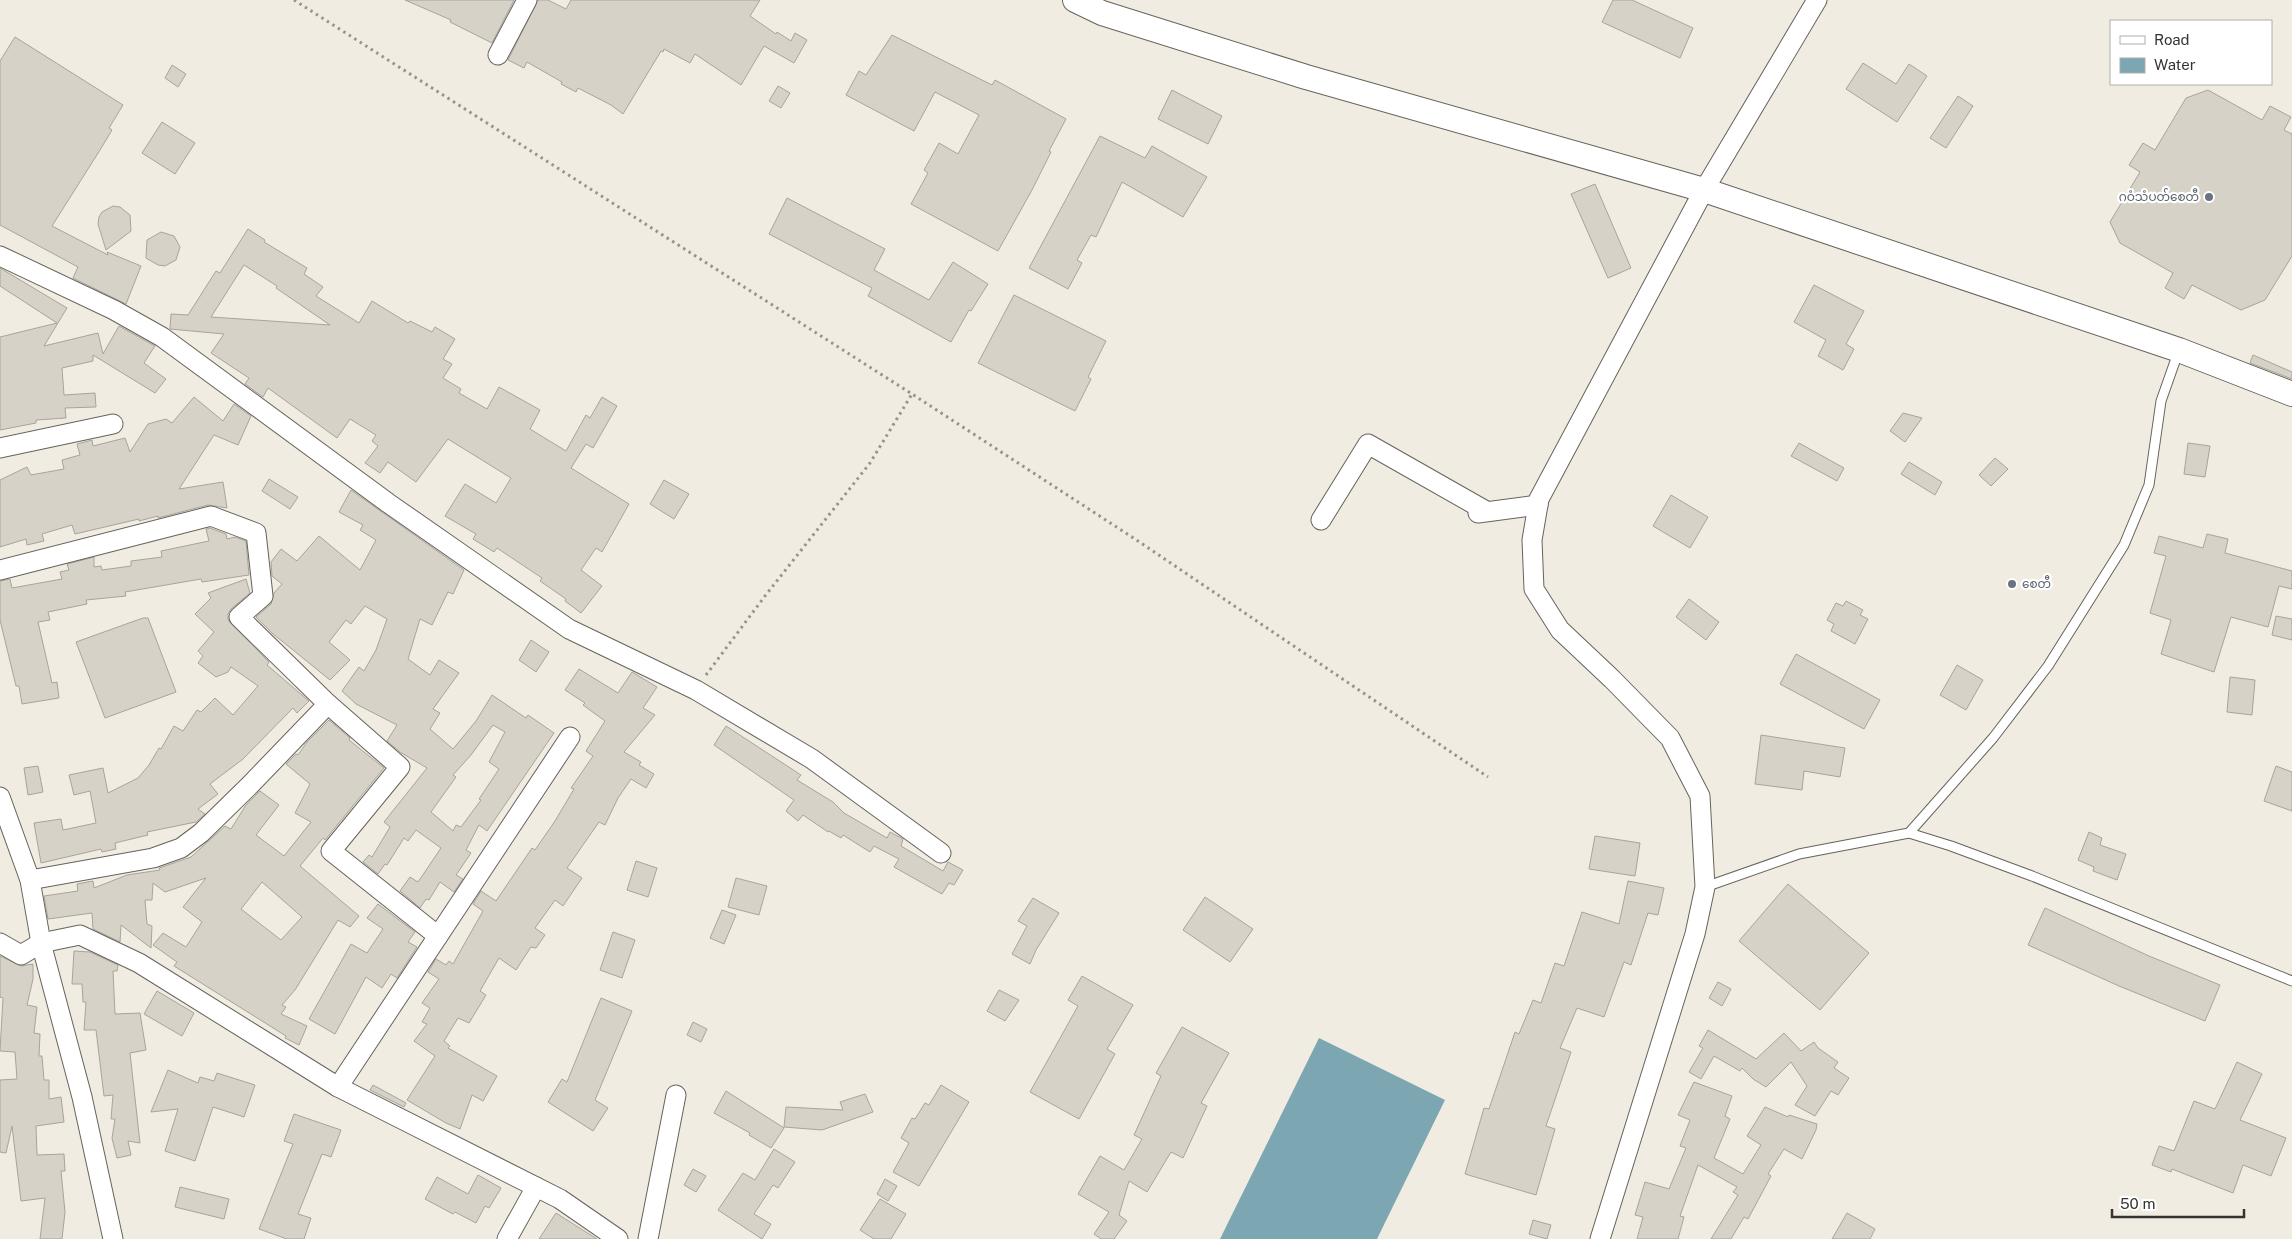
<svg xmlns="http://www.w3.org/2000/svg" width="2292" height="1239" font-family="'Public Sans','Noto Sans Myanmar',sans-serif">
<style>
.water{fill:#7ca6b1}
.building{fill:#d6d2c8;stroke:#a8a49b;fill-rule:evenodd}
.lines{fill:none;stroke-linecap:round;stroke-linejoin:round}
.service-casing{stroke:#67635b;stroke-width:11}
.minor-casing{stroke:#67635b;stroke-width:21}
.tertiary-casing{stroke:#67635b;stroke-width:26}
.path{stroke:#97948d;stroke-width:3;stroke-dasharray:2.5 4;stroke-linecap:butt}
.service{stroke:#fff;stroke-width:9}
.minor{stroke:#fff;stroke-width:19}
.tertiary{stroke:#fff;stroke-width:24}
.worship-dot{fill:#6b7280;stroke:#fff;stroke-width:2}
.labels{text-anchor:middle;dominant-baseline:central;stroke-width:4.5;stroke-linejoin:round;paint-order:stroke}
.worship-label{font-size:12px;fill:#5b616d;stroke:#fff;text-anchor:end}
</style>
<rect width="100%" height="100%" fill="#f0ece2"/>
<polygon class="water" points="1319,1038 1445,1100 1377,1239 1220,1239"/>
<g class="building">
<polygon points="405,0 514,0 492,43 450,22 451,20"/>
<polygon points="538,0 548,0 566,9 571,0 760,0 750,16 776,34 777,32 791,41 795,33 807,40 794,63 764,46 741,85 695,54 690,63 664,49 663,52 661,51 623,114 611,105 578,88 576,92 561,84 562,82 527,62 524,68 508,60"/>
<polygon points="1613,0 1632,0 1693,28 1680,58 1602,22"/>
<polygon points="892,35 992,85 995,80 1066,119 1049,151 1051,152 1032,190 998,251 911,204 928,173 924,170 939,143 958,154 979,115 935,92 914,131 846,95 859,71 866,75"/>
<polygon points="15,37 123,105 109,128 112,130 100,150 52,226 108,255 107,252 141,266 126,304 73,278 78,267 0,225 0,61"/>
<polygon points="1863,63 1896,84 1909,64 1927,76 1897,122 1846,89"/>
<polygon points="172,65 186,74 178,87 165,78"/>
<polygon points="778,86 790,93 781,108 769,101"/>
<polygon points="1172,90 1222,116 1208,144 1158,119"/>
<polygon points="2208,90 2262,120 2270,106 2291,117 2284,130 2292,134 2292,256 2265,300 2241,310 2192,285 2184,299 2165,288 2173,273 2120,243 2110,222 2140,172 2129,165 2143,143 2155,150 2186,98"/>
<polygon points="1958,96 1973,106 1946,148 1930,138"/>
<polygon points="162,122 195,143 175,174 142,153"/>
<polygon points="1100,136 1145,158 1152,146 1207,177 1183,217 1122,182 1096,237 1091,235 1077,260 1082,263 1068,289 1029,268"/>
<polygon points="1595,184 1631,268 1608,278 1571,194"/>
<polygon points="787,198 885,249 874,270 929,300 953,262 988,284 971,311 969,310 951,342 868,296 872,288 769,234"/>
<polygon points="113,206 120,207 130,215 131,231 106,250 98,224 99,217 102,212"/>
<path d="M248,229l17,11 -1,2 43,26 -3,6 19,13 -7,9 43,27 13,-22 36,22 2,-2 22,11 3,-5 20,12 -12,20 9,5 -9,14 18,11 -2,4 28,16 12,-22 41,23 -10,19 36,22 20,-36 4,3 12,-21 15,9 -24,42 -7,-4 -15,24 58,36 -27,48 -6,-4 -15,22 21,16 -21,27 -16,-12 1,-2 -26,-18 2,-3 -45,-30 -3,4 -21,-13 3,-5 -31,-18 20,-32 31,19 15,-25 -63,-39 -32,43 -28,-20 -8,11 -15,-10 13,-17 -6,-5 4,-6 -26,-16 -13,19 -69,-50 -5,9 -18,-13 4,-6 -38,-25 13,-19 -54,-5 1,-15 17,1 28,-44 4,2zM244,265l33,21 -1,2 54,37 -119,-8z"/>
<polygon points="161,232 174,236 180,247 176,260 165,266 158,265 146,258 147,240"/>
<polygon points="0,268 67,308 44,346 98,333 103,354 119,326 155,346 144,363 166,379 155,393 93,355 93,361 62,368 64,395 95,393 96,407 65,408 66,418 36,420 36,423 0,430 0,337 57,323 0,286"/>
<polygon points="1814,285 1864,311 1846,344 1854,349 1843,370 1818,356 1826,340 1794,322"/>
<polygon points="1014,295 1106,341 1088,377 1091,379 1075,411 978,363"/>
<polygon points="2253,355 2292,372 2292,379 2250,363"/>
<polygon points="194,397 223,421 234,404 251,416 238,445 214,435 179,489 223,482 227,508 208,505 158,518 158,516 139,521 139,519 75,534 72,525 42,534 44,541 27,545 26,539 0,547 0,480 27,467 31,475 64,469 62,460 80,455 77,444 92,440 93,446 125,438 130,452 148,424 166,419 172,423"/>
<polygon points="1903,413 1922,418 1905,442 1890,431"/>
<polygon points="1799,443 1844,468 1837,481 1791,456"/>
<polygon points="2188,443 2210,446 2205,477 2184,474"/>
<polygon points="1995,458 2008,469 1991,486 1979,475"/>
<polygon points="1909,462 1942,482 1935,495 1901,474"/>
<polygon points="269,479 298,497 290,509 262,491"/>
<polygon points="664,480 689,494 674,519 650,504"/>
<path d="M351,490l113,80 -11,24 -5,-2 -16,33 -12,-6 -12,40 22,16 9,-15 20,13 -26,36 7,4 -10,16 23,20 23,-28 16,-26 34,23 2,-3 26,18 -67,98 -8,-6 -13,25 5,3 -15,22 7,4 -9,13 -14,-10 -11,18 -3,-1 -6,9 -20,-17 10,-14 8,5 23,-34 -25,-18 -8,11 -4,-3 -17,27 -2,-1 -7,10 -15,-12 6,-7 3,2 18,-30 -6,-5 43,-54 -27,-16 -13,-11 10,-16 -41,-21 -14,-13 17,-24 5,4 12,-21 11,-31 -22,-13 -14,18 -5,-4 -17,22 21,18 -20,20 -58,-47 -16,-16 15,-13 3,-11 8,-9 -10,-8 -1,-14 10,-13 16,12 22,-25 41,34 16,-30 -16,-10 3,-5 -24,-13zM493,725l12,7 -16,30 10,7 -20,30 2,1 -20,27 -5,-2 -3,6 -22,-19 25,-35 -3,-2 18,-20z"/>
<polygon points="1671,495 1708,517 1690,548 1653,526"/>
<polygon points="210,528 226,534 227,539 235,537 246,541 249,575 202,582 201,579 125,592 126,596 86,600 87,604 48,612 50,620 38,622 52,683 57,682 59,698 22,704 19,686 16,686 0,620 0,581 10,579 12,588 62,579 60,572 69,570 67,564 94,557 94,567 101,566 102,570 131,566 131,561 162,557 161,551 209,541 206,529"/>
<polygon points="2207,534 2228,539 2225,553 2292,571 2292,589 2279,586 2268,627 2231,617 2214,672 2161,654 2171,620 2150,613 2166,556 2154,553 2159,536 2203,548"/>
<polygon points="246,579 250,593 231,609 228,614 228,620 269,662 267,665 309,701 297,713 293,708 243,759 210,784 218,794 198,809 205,814 196,822 147,832 148,835 115,843 116,849 102,852 101,849 41,863 34,823 61,819 63,830 96,823 90,791 74,795 69,775 103,768 108,793 138,778 149,765 159,748 161,749 174,726 183,731 197,710 201,712 215,698 233,715 258,686 231,667 228,672 216,677 198,663 203,656 198,651 214,632 195,614 211,598 208,593"/>
<polygon points="1689,599 1719,622 1706,640 1676,617"/>
<polygon points="1846,601 1863,610 1860,615 1868,619 1855,644 1831,631 1834,624 1827,620 1836,603 1843,606"/>
<polygon points="2276,616 2292,619 2292,640 2272,635"/>
<polygon points="143,618 148,618 176,692 105,718 76,642"/>
<polygon points="531,640 549,652 536,672 519,660"/>
<polygon points="1796,654 1880,700 1864,729 1780,684"/>
<polygon points="1957,665 1983,680 1966,710 1940,695"/>
<polygon points="579,669 618,693 632,672 657,687 643,708 655,715 624,752 641,762 639,765 654,774 646,788 631,779 618,798 605,825 599,822 567,868 582,878 563,906 555,900 535,928 545,935 536,948 531,947 516,970 499,958 480,991 486,995 469,1023 458,1018 444,1041 450,1046 448,1048 497,1076 483,1101 472,1095 460,1129 446,1123 407,1100 435,1056 414,1041 427,1024 422,1022 430,1008 422,1003 439,979 428,972 436,959 446,965 449,961 453,964 483,911 473,904 481,891 496,901 532,848 535,850 555,821 574,789 571,788 593,756 586,751 605,721 583,705 585,703 565,690"/>
<polygon points="2230,677 2255,680 2252,715 2227,712"/>
<path d="M329,720l21,18 -1,2 35,28 -59,72 -2,-2 -23,28 59,50 -9,11 -12,-7 -43,70 -13,15 4,2 -5,7 26,12 -8,19 -14,-7 1,-2 -112,-70 3,-4 -24,-17 10,-12 23,14 16,-25 -19,-15 23,-29 -41,14 -12,-9 -1,17h-7l2,24 5,2 -1,22 -30,-23 -1,17 -27,-13 -1,-16 -44,6 -4,-23 34,-5 -1,-7 16,-3 1,7 33,-13 33,-5 -1,-2 32,-11 34,-31 6,3 15,-24 14,-14 19,14 -23,30 28,21 27,-34 -16,-9 15,-29 -24,-20 10,-10 2,1 9,-13zM262,882l40,35 -21,23 -40,-31z"/>
<polygon points="726,726 801,775 797,780 833,802 844,813 887,838 890,832 903,839 901,846 943,871 948,862 963,870 954,885 949,883 942,894 894,867 899,859 874,846 870,852 843,835 841,838 829,831 828,832 803,815 798,821 786,811 794,800 714,745"/>
<polygon points="1761,735 1845,748 1840,777 1804,771 1802,790 1755,784"/>
<polygon points="38,766 43,792 28,795 24,768"/>
<polygon points="2276,766 2292,772 2292,811 2264,801"/>
<polygon points="2089,832 2102,838 2100,845 2126,854 2117,880 2093,871 2094,867 2078,860"/>
<polygon points="1595,836 1640,843 1635,876 1589,869"/>
<polygon points="636,861 657,868 648,897 627,890"/>
<polygon points="736,878 767,886 759,915 728,907"/>
<polygon points="1628,881 1664,888 1658,915 1648,913 1631,965 1624,962 1604,1017 1577,1008 1560,1048 1571,1052 1546,1126 1555,1129 1536,1195 1465,1174 1484,1108 1489,1109 1515,1032 1519,1034 1533,1000 1541,1003 1555,963 1564,966 1582,912 1619,924"/>
<polygon points="1788,884 1869,953 1820,1010 1739,941"/>
<polygon points="1205,897 1253,929 1230,962 1183,930"/>
<polygon points="1033,898 1059,913 1036,950 1030,964 1012,954 1027,926 1018,921"/>
<polygon points="378,904 415,932 408,942 417,947 397,978 391,974 382,988 366,977 335,1034 309,1019 351,944 367,953 383,929 367,918"/>
<polygon points="2045,908 2149,956 2220,985 2205,1021 2119,986 2028,945"/>
<polygon points="722,910 736,915 724,944 710,938"/>
<polygon points="613,932 635,940 622,978 600,970"/>
<polygon points="74,951 90,952 118,965 117,971 113,971 115,1014 140,1013 146,1050 130,1053 140,1143 128,1141 131,1155 117,1158 112,1138 115,1119 111,1119 113,1095 104,1096 96,1030 84,1030 86,1002 83,1002 82,984 72,984"/>
<polygon points="0,956 21,966 33,964 33,979 27,1005 37,1007 34,1033 40,1034 39,1056 42,1056 44,1080 49,1080 49,1099 61,1097 64,1122 36,1126 37,1155 64,1154 65,1171 61,1171 65,1212 62,1239 40,1239 45,1198 21,1201 12,1126 6,1153 0,1152 0,1080 17,1079 15,1052 0,1051 3,998 0,997"/>
<polygon points="1082,976 1133,1005 1107,1049 1115,1054 1079,1119 1030,1092 1078,1006 1068,1000"/>
<polygon points="1718,982 1731,989 1722,1006 1709,998"/>
<polygon points="999,990 1019,1000 1005,1021 987,1011"/>
<polygon points="157,991 194,1013 182,1036 144,1014"/>
<polygon points="601,998 632,1011 595,1100 608,1108 593,1131 548,1102 562,1079 567,1082"/>
<polygon points="693,1022 707,1029 701,1042 687,1035"/>
<polygon points="1182,1027 1229,1053 1201,1103 1207,1106 1183,1158 1171,1152 1147,1192 1129,1181 1119,1215 1127,1221 1114,1239 1101,1239 1094,1234 1109,1212 1078,1194 1100,1156 1124,1170 1142,1139 1134,1135 1161,1076 1156,1073"/>
<polygon points="1708,1030 1756,1059 1784,1033 1801,1051 1814,1042 1818,1048 1838,1062 1834,1068 1849,1078 1838,1095 1831,1091 1815,1116 1795,1105 1807,1086 1791,1062 1766,1087 1753,1079 1742,1068 1740,1071 1714,1056 1701,1079 1689,1072 1703,1048 1699,1046"/>
<polygon points="2237,1062 2262,1074 2240,1120 2286,1138 2271,1176 2243,1165 2233,1193 2172,1169 2171,1172 2152,1165 2159,1146 2174,1151 2194,1101 2215,1109"/>
<polygon points="168,1070 198,1083 200,1077 214,1081 217,1073 255,1085 244,1117 213,1107 195,1161 165,1151 178,1109 151,1112"/>
<polygon points="1694,1082 1732,1096 1725,1116 1730,1119 1714,1158 1743,1174 1761,1145 1747,1136 1765,1107 1788,1117 1789,1115 1817,1124 1816,1130 1802,1159 1784,1149 1768,1174 1771,1176 1748,1219 1744,1217 1731,1239 1711,1239 1738,1195 1733,1192 1737,1187 1698,1165 1680,1216 1684,1217 1678,1239 1637,1239 1643,1217 1635,1215 1645,1182 1669,1189 1686,1148 1680,1146 1690,1120 1678,1115"/>
<polygon points="373,1085 406,1103 404,1107 370,1090"/>
<polygon points="941,1085 969,1102 919,1186 893,1172 909,1143 901,1138 912,1118 915,1119 925,1103 929,1105"/>
<polygon points="726,1091 784,1128 771,1148 749,1135 750,1133 714,1113"/>
<polygon points="865,1094 873,1112 822,1130 784,1127 786,1107 843,1110 840,1102"/>
<polygon points="294,1114 341,1130 331,1157 322,1154 298,1214 311,1218 304,1239 287,1239 259,1229 293,1144 284,1141"/>
<polygon points="774,1149 795,1162 778,1188 773,1185 754,1214 771,1224 762,1239 718,1210 743,1173 755,1180"/>
<polygon points="693,1169 706,1176 696,1192 684,1185"/>
<polygon points="478,1175 501,1188 489,1208 485,1206 476,1223 455,1212 453,1214 425,1199 437,1177 468,1194"/>
<polygon points="885,1179 897,1186 888,1201 877,1194"/>
<polygon points="180,1187 229,1199 224,1219 175,1207"/>
<polygon points="880,1199 906,1214 891,1239 874,1239 860,1230"/>
<polygon points="556,1213 597,1239 539,1239"/>
<polygon points="1847,1213 1875,1229 1870,1239 1832,1239"/>
<polygon points="1533,1220 1551,1225 1547,1239 1529,1234"/>
</g>
<g class="lines">
<defs>
<g id="service">
<polyline points="1909,833 1993,738 2048,666 2124,545 2149,485 2161,401 2179,350"/>
<polyline points="1705,887 1799,854 1909,833 1951,846 2032,876 2292,981"/>
</g>
<g id="minor">
<polyline points="498,55 527,0"/>
<polyline points="0,256 114,310 162,337 388,503 569,629 696,690 812,759 941,853"/>
<polyline points="0,448 113,424"/>
<polyline points="1478,513 1538,505"/>
<polyline points="1321,520 1368,444 1486,511"/>
<polyline points="0,570 211,516 256,533 263,596 239,617 328,704 400,767 331,851 438,936"/>
<polyline points="0,797 30,880 41,943 82,1097 113,1239"/>
<polyline points="30,880 153,858 181,848 201,833 250,785 328,704"/>
<polyline points="0,943 21,955 41,943 80,935 139,963 338,1087 560,1199 618,1239"/>
<polyline points="338,1087 570,737"/>
<polyline points="507,1239 536,1187"/>
<polyline points="648,1239 676,1095"/>
<polyline points="1600,1239 1695,934 1705,887 1700,796 1670,738 1612,679 1560,630 1534,589 1532,540 1539,499 1704,190 1817,0"/>
</g>
<polyline id="tertiary" points="1075,0 1102,13 1306,77 1704,190 2179,350 2292,394"/>
</defs>
<use href="#service" class="service-casing"/>
<use href="#minor" class="minor-casing"/>
<use href="#tertiary" class="tertiary-casing"/>
<g class="path">
<polyline points="294,0 912,394 1138,541 1488,777"/>
<polyline points="706,675 765,596 870,463 912,394"/>
</g>
<use href="#service" class="service"/>
<use href="#minor" class="minor"/>
<use href="#tertiary" class="tertiary"/>
</g>
<g class="worship-dot">
<circle cx="2209" cy="197" r="5"/>
<circle cx="2012" cy="584" r="5"/>
</g>
<g class="labels">
<g class="worship-label">
<text x="2199" y="197">ဂဝံသံပတ်စေတီ</text>
<text x="2022" y="584" text-anchor="start">စေတီ</text>
</g>
</g>
<rect x="2110" y="20" width="162" height="65" fill="#ffffff" stroke="#aeaeac"/>
<rect x="2120" y="36" width="25" height="8" fill="#ffffff" stroke="#aeaeac"/>
<text x="2154" y="45" font-size="15" fill="#353430">Road</text>
<rect x="2120" y="58" width="25" height="15" fill="#7ca6b1" stroke="#aeaeac"/>
<text x="2154" y="70" font-size="15" fill="#353430">Water</text>
<path d="M2112 1209v8h132v-8" fill="none" stroke="#353430" stroke-width="2.5"/>
<text x="2120" y="1209" font-size="15" fill="#353430" stroke="#ffffff" stroke-width="4" paint-order="stroke">50 m</text>
</svg>
